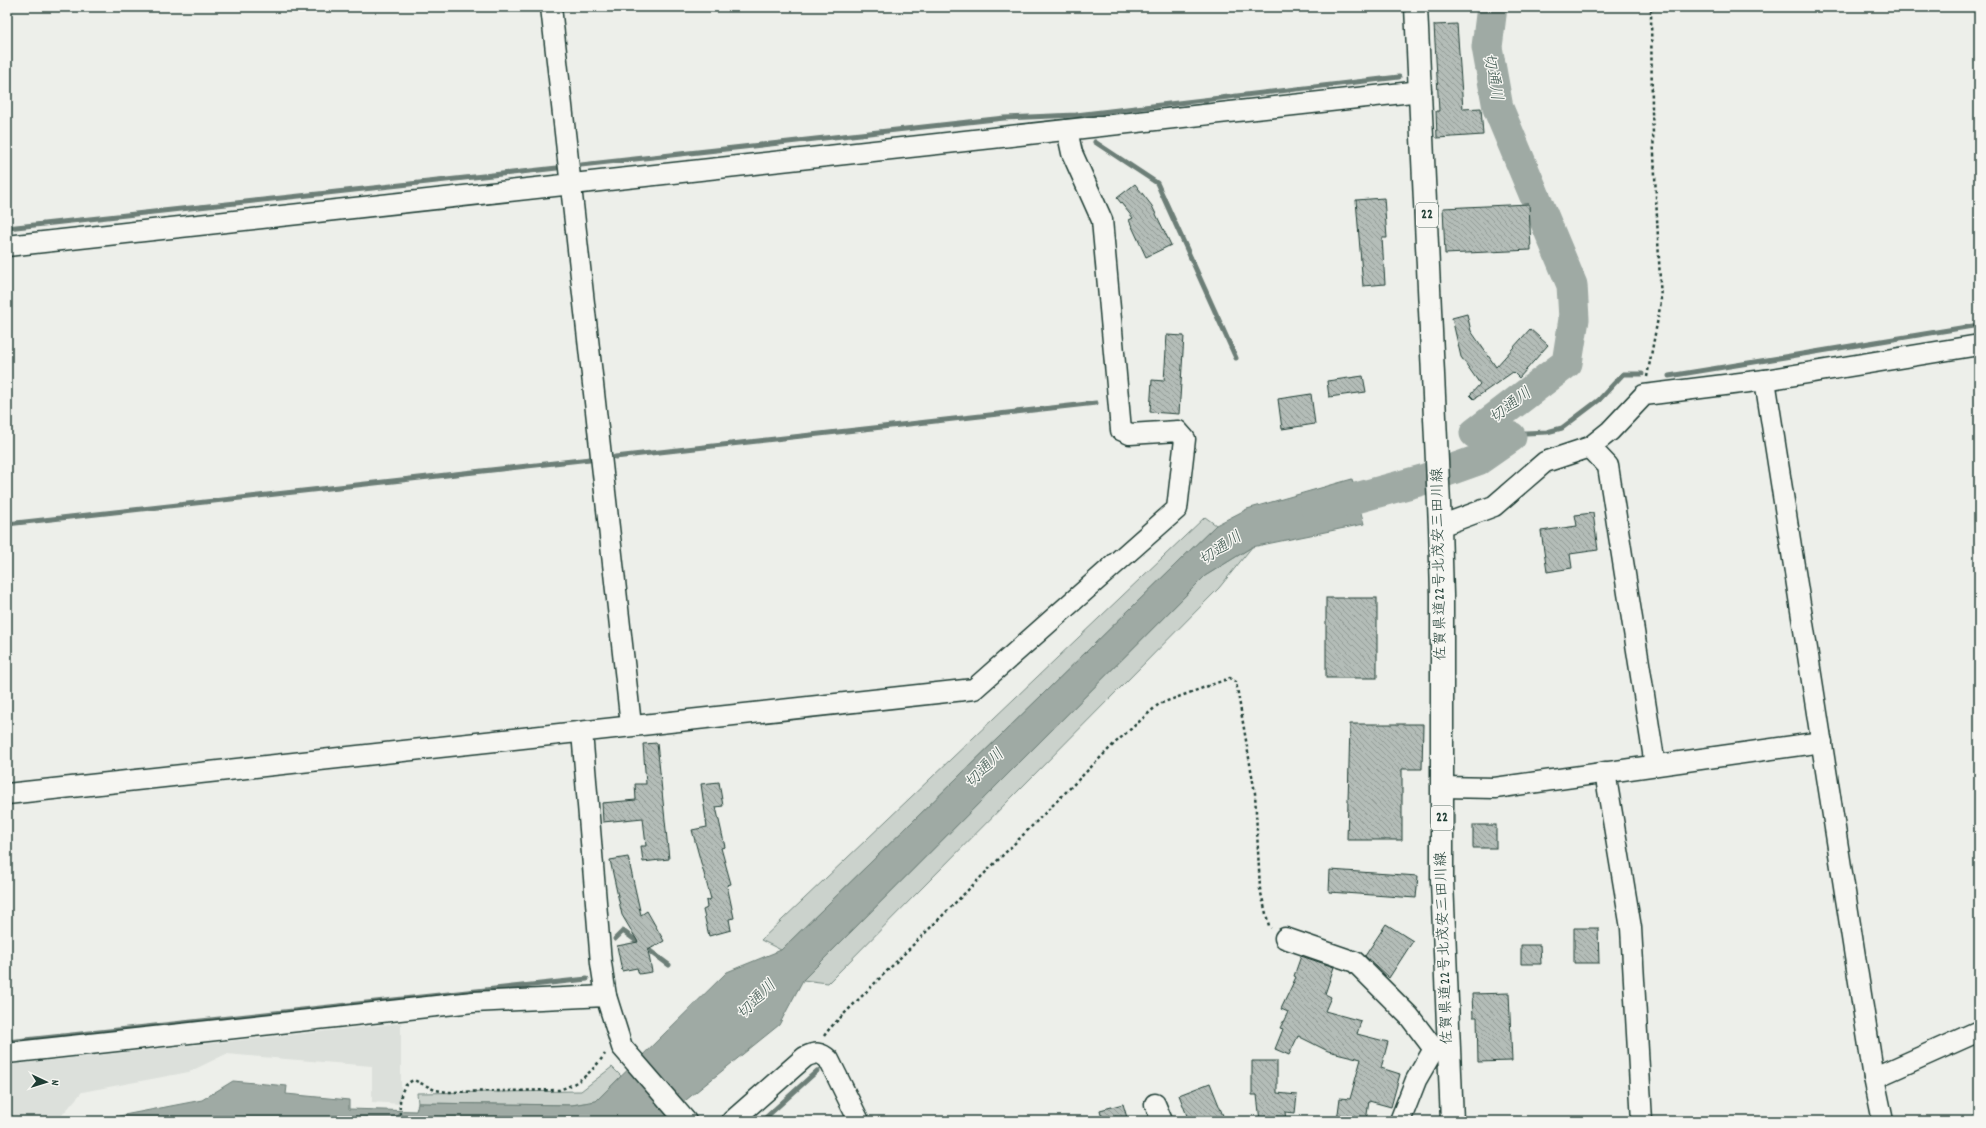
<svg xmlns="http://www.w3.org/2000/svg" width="1986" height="1128" font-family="Dekko,'Klee One',sans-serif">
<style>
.built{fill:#dce0db}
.green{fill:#cbd2cc;stroke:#758880}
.water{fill:#9faaa4;stroke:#6c7e77}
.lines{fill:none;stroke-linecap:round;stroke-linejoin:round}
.stream{stroke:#6c7e77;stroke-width:5}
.river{stroke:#9faaa4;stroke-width:31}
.building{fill:url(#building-back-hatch);stroke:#1f3d34}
.minor-casing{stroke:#1f3d34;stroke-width:23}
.major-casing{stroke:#1f3d34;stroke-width:25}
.path{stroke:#1f3d34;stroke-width:2.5;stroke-dasharray:3 3;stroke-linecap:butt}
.minor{stroke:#f6f6f2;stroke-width:20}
.major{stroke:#f6f6f2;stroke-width:22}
.labels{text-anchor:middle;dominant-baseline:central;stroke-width:3;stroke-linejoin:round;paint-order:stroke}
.shield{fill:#f6f6f2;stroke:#60746d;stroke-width:1}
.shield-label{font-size:14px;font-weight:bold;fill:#1f3d34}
.street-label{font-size:15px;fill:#1f3d34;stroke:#f6f6f2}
.water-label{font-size:16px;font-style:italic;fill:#3f5850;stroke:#f6f6f2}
</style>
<defs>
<pattern id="building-back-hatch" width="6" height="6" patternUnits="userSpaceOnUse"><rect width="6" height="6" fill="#b4bdb8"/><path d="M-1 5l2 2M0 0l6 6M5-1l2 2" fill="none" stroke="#929b96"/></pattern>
</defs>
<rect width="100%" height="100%" fill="#edefea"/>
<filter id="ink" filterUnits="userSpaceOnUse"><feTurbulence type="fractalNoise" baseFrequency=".025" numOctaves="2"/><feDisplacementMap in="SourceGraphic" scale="8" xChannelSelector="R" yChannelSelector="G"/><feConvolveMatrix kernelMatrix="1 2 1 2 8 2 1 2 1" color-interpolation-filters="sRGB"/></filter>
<g filter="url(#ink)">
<polygon class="built" points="401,1023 401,1104 372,1102 372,1066 226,1054 189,1072 82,1092 57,1121 7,1121 7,1065"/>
<g class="green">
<polygon points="1205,517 1216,525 781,950 761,940"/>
<polygon points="1252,547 1219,588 828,983 803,980 1205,576"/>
<polygon points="612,1067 621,1076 596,1101 572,1105 418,1103 417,1093 581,1091"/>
</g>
<polygon class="water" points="1352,479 1364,524 1252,547 1205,576 803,980 779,1025 660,1121 93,1121 202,1100 233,1081 287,1086 286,1094 349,1100 349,1109 416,1111 418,1103 572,1105 596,1101 727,972 781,950 1216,525 1247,509"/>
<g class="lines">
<g class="stream">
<polyline points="1095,142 1157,183 1236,358"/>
<polyline points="581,165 1004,118 1076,115 1399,77"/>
<polyline points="7,228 557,168"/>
<polyline points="1669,376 1979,325"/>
<polyline points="1511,437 1526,433 1547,432 1562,428 1599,400 1623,374 1642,374"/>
<polyline points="615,457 1096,403"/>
<polyline points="7,524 590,459"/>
<polyline points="615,939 623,931 669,965"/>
<polyline points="7,1042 587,979"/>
<polyline points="762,1121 817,1071"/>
</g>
<polyline class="river" points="1316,509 1422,480 1478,460 1511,437 1475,433 1567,363 1574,319 1572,285 1498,108 1487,47 1492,7"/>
</g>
<g class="building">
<polygon points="1457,24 1463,109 1481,108 1483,135 1437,138 1436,111 1439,111 1434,25"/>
<polygon points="1135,184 1152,206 1171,245 1146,257 1129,220 1133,218 1117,198"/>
<polygon points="1384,198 1387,238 1382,238 1385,284 1363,286 1356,200"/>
<polygon points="1529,204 1531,250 1445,254 1443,208"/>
<polygon points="1467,314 1471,331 1496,367 1530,329 1548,345 1519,378 1513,372 1474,399 1470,395 1480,384 1461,357 1452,318"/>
<polygon points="1167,335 1184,336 1179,414 1150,412 1152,380 1164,381"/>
<polygon points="1363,376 1366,392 1329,397 1327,381"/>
<polygon points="1311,394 1315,424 1282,429 1278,399"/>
<polygon points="1593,513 1598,550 1570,554 1572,568 1547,572 1541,531 1577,526 1575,515"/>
<rect x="1326" y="598" width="51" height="80"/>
<polygon points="1350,724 1423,724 1422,769 1402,769 1402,840 1347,840"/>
<polygon points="657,743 669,859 643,862 641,846 646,846 643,818 603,822 602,803 636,800 635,784 646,784 643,744"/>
<polygon points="719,782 723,806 716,807 725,847 721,848 731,884 727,885 734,918 729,919 731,930 709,936 703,910 707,908 706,901 711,899 692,830 707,827 701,784"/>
<rect x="1473" y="825" width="23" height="23"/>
<polygon points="628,857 641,915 647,911 664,941 648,950 652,972 639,974 637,968 622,971 617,946 638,942 622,915 610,860"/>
<polygon points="1330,870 1418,876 1416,898 1329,892"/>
<polygon points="1386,924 1413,941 1389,978 1365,956"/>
<polygon points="1574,928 1598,928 1599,963 1574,963"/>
<polygon points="1521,945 1540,945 1541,964 1521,964"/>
<polygon points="1301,956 1334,967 1325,994 1331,997 1325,1011 1361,1021 1357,1034 1388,1042 1381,1068 1400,1074 1391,1107 1369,1101 1366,1121 1337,1121 1340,1098 1350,1099 1361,1059 1328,1051 1298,1036 1289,1055 1275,1049 1283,1029 1280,1028 1288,1012 1281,1009 1296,977 1294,976"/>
<polygon points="1509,993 1512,1061 1478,1062 1477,1017 1473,1017 1472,994"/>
<polygon points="1252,1061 1277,1061 1277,1093 1297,1095 1295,1113 1285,1112 1286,1121 1260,1121 1257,1095 1252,1095"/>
<polygon points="1210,1083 1224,1118 1216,1121 1189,1121 1179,1095"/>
<polygon points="1123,1104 1128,1121 1103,1121 1100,1110"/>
</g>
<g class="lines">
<defs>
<g id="minor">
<polyline points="551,7 631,725"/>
<polyline points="7,246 1421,91"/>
<polyline points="1765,380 1874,1078 1883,1121"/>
<polyline points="1590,447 1608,466 1655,765"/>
<polyline points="1440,526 1494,506 1545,462 1590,447 1610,431 1644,395 1765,380 1979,345"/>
<polyline points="582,732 601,963 606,996 622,1047 686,1121"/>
<polyline points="1605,772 1631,928 1642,1121"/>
<polyline points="1442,787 1495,788 1822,742"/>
<polyline points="7,794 974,689 1177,509 1185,439 1178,431 1130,434 1121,430 1102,220 1072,153 1067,130"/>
<polyline points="1285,938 1355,962 1409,1016 1434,1049"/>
<polyline points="7,1053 473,1002 606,996"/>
<polyline points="1874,1078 1979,1031"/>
<polyline points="1155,1104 1162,1121"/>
<path d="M732,1121l73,-64c11,-5 16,-5 24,3l30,61"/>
<polyline points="1400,1121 1416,1080 1434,1049 1446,1046"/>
</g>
<polyline id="major" points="1416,7 1440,526 1442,595 1442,881 1452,1121"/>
</defs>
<use href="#minor" class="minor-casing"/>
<use href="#major" class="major-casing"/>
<g class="path">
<polyline points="1647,377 1661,302 1652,112 1651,7"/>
<polyline points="824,1036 830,1028 1115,743 1159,704 1230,678 1236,682 1255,793 1260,889 1269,926 1271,928"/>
<path d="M400,1121c0,-15 -3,-35 14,-41l21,10 13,2 111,-2c21,-7 33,-18 46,-36"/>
</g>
<use href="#minor" class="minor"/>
<use href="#major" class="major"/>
</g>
</g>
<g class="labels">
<g class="shield">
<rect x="1416" y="203" width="22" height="24" rx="3"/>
<rect x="1431" y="806" width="22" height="24" rx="3"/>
</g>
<g class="shield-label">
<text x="1427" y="215">22</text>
<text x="1442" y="818">22</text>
</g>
<g class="street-label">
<text transform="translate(1440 564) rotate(-91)">佐賀県道22号北茂安三田川線</text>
<text transform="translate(1445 948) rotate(-92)">佐賀県道22号北茂安三田川線</text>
</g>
<g class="water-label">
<text transform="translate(1492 77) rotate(80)">切通川</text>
<text transform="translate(1511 406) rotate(-37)">切通川</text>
<text transform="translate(1221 549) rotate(-34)">切通川</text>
<text transform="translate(985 769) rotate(-45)">切通川</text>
<text transform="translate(757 1000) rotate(-45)">切通川</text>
</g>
</g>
<rect width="1986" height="1128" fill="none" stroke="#f6f6f2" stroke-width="24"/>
<rect x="12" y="12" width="1962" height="1104" fill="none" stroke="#1f3d34" stroke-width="1.5" filter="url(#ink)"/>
<g transform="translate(46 1082) rotate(94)" stroke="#f6f6f2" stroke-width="3" paint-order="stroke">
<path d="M0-3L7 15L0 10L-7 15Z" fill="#1f3d34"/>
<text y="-6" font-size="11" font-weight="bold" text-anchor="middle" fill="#1f3d34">N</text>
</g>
</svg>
